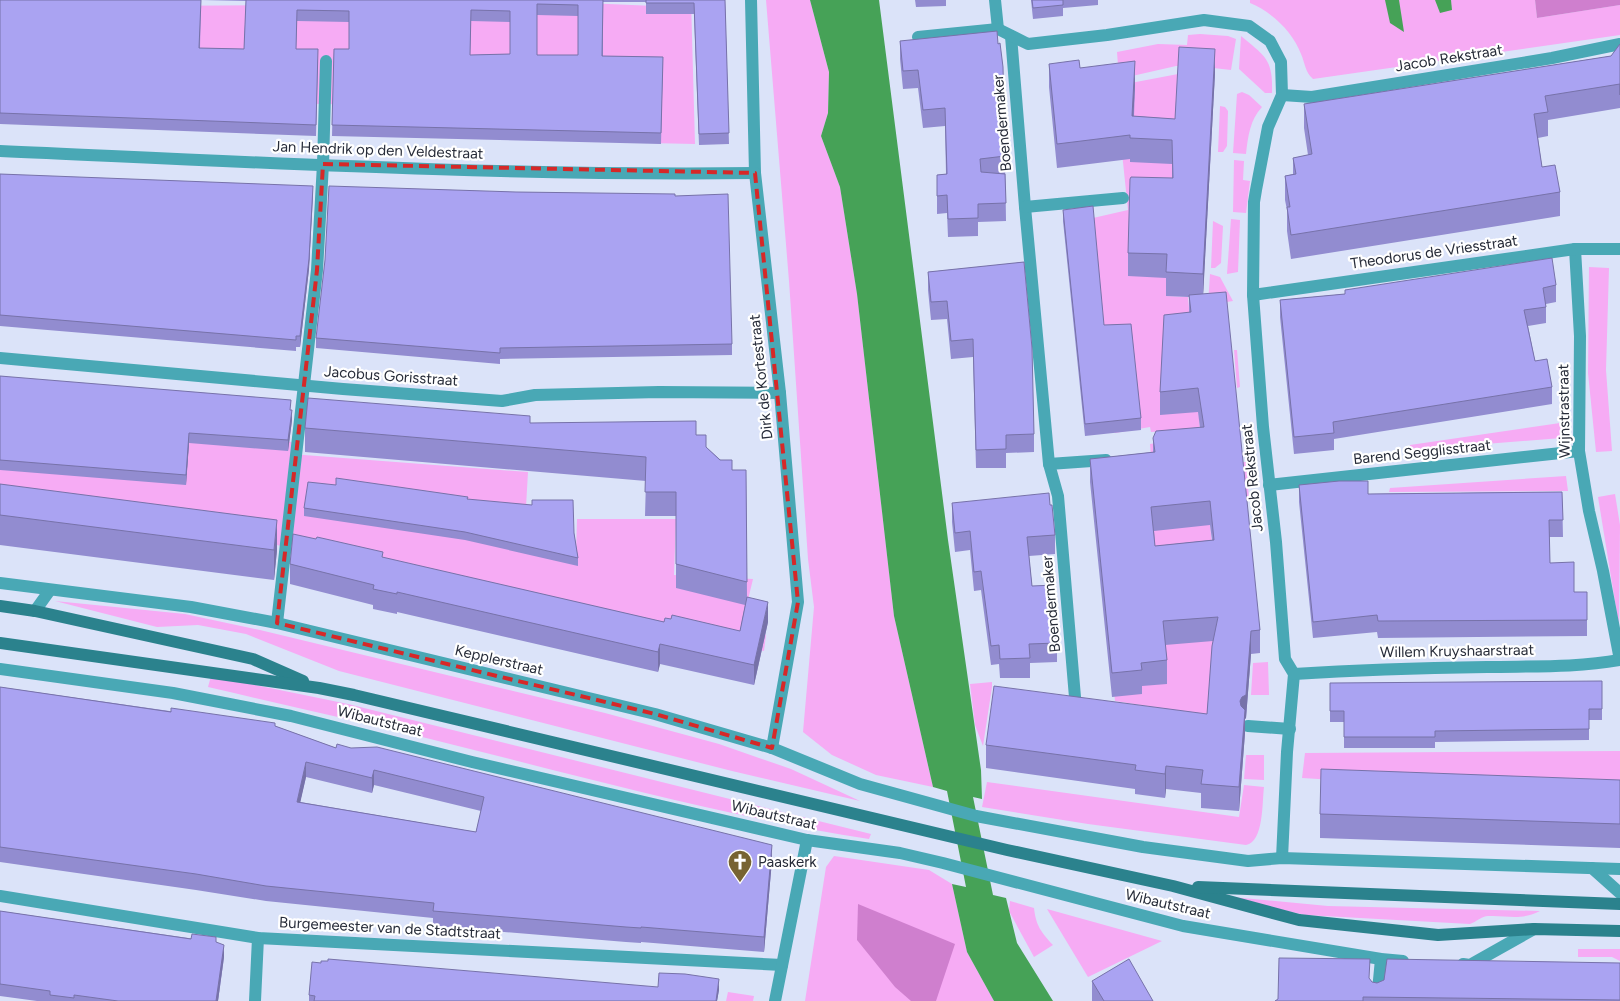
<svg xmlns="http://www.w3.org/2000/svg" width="1620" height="1001" font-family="Figtree,sans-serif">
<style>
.green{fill:#f6abf4}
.forest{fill:#cf7fce}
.water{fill:#46a257}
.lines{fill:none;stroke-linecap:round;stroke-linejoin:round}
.pedestrian{stroke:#49a8b5;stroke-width:12}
.minor{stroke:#49a8b5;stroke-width:12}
.secondary{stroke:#2b828d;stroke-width:12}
.wall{fill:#928cd0;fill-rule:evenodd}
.shaded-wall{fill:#7772a9}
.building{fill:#aaa3f2;stroke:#7772a9;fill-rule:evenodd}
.marked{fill:none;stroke:#d62828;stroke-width:4;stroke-dasharray:10 6;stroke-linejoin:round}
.labels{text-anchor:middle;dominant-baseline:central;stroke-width:4.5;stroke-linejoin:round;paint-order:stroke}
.street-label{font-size:15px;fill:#272c39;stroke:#fff}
.poi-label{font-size:15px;fill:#272c39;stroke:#fff;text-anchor:start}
</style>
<rect width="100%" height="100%" fill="#dbe3f9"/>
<g class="green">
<polygon points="691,0 695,144 649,143 649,109 319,104 142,96 0,7 585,3 655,6"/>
<polygon points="766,0 810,0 829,72 828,113 821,136 840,187 857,294 894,616 933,787 876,775 832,755 803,732 814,607 808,559 789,281"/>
<path d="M1250,0h285l2,18 83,-13v30l-307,44c-8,-7 -8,-16 -12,-25 -8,-22 -29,-42 -51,-51z"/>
<polygon points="1200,34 1228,36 1236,39 1231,70 1196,66 1176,66 1119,79 1117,52 1158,44 1187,45 1188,35"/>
<path d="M1241,36c25,21 32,23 31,57h-7l-26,-24z"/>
<polygon points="1178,74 1166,296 1188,297 1200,429 1151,432 1150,427 1115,433 1093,218 1128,210 1115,86"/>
<path d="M1242,92l7,3 13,12c-12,13 -14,29 -16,47l-13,-1 4,-59z"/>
<polygon points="1220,106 1225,107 1228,111 1227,146 1223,152 1218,152"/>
<polygon points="1234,160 1244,161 1243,180 1250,181 1246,213 1233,212"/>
<polygon points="1231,219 1240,220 1238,272 1227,274"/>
<polygon points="1213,221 1223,226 1221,263 1215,268 1211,268"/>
<polygon points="1589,267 1609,268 1606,370 1612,451 1596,452 1588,373"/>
<polygon points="1210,274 1220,277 1233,301 1208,305"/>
<polygon points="1234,350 1237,350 1240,387 1237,388"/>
<polygon points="0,418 292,442 291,454 528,472 524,542 576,553 577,519 676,519 674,575 753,579 741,629 766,635 764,651 663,630 661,638 277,545 0,511"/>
<polygon points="1560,423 1562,438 1410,450 1410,445"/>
<polygon points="1201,437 1223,651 1209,716 1115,701 1092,478 1152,470 1150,444"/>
<polygon points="1243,462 1246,462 1249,499 1246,500"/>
<polygon points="1566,476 1568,491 1389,492 1390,488"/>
<polygon points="1615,494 1620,525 1619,626 1598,497"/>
<polygon points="55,601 185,614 260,630 605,713 719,744 791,769 860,801 732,771 339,671 246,634 198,625 157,627"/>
<polygon points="1268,662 1269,695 1251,695 1253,663"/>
<path d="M211,676l137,28 523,130 -2,5c-134,-21 -264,-56 -395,-89 -88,-23 -177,-42 -266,-63z"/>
<polygon points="992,682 992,687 983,746 975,725 970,684"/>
<polygon points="1620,751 1620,798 1302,778 1305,753"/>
<polygon points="1246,755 1264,755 1264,780 1244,779"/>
<path d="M987,782l252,35 5,-32 20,2c-2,15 0,55 -18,58l-158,-21 -106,-17z"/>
<polygon points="834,856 929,870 952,884 967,952 994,1001 805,1001 826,867"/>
<path d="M1221,896l107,10 212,5c-20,10 -33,4 -52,5 -6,0 -12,6 -18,8l-165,-9z"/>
<path d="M1010,901l24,7c2,18 7,24 19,37l-19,12 -25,-46z"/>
<polygon points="1047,909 1162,941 1088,977"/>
<polygon points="1578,949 1620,949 1620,961 1612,957 1578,957"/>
<polygon points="728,992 754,996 753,1001 726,1001"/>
</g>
<g class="forest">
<polygon points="1535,0 1620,0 1620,5 1537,18"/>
<polygon points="858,904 955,944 936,1001 911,1001 895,987 857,940"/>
</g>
<g class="water">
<polygon points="810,0 879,0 948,540 981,770 982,799 973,797 993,895 1006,898 1017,943 1053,1001 994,1001 967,952 952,884 966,887 947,791 933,787 894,616 857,294 840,187 821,136 828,113 829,72"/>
<polygon points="1385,0 1399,0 1404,32 1390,23"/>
<polygon points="1435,0 1451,0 1452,10 1440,13"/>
</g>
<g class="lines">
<polyline class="pedestrian" points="277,623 317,270 323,164 326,61"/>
<g class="minor">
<polyline points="751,0 755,173 780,393 798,602 772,748"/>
<polyline points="995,0 998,29"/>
<polyline points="1011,36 1025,207 1049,464 1058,496 1076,709"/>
<polyline points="918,37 998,29 1028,44 1107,35 1204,20 1249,26 1270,41 1281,62 1282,95 1268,127 1256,190 1254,202 1253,295 1263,427 1276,542 1285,659 1294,674 1287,752 1282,858"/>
<polyline points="1282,95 1312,97 1552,58 1620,44"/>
<path d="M0,151c251,11 503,25 755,22"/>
<polyline points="1025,207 1123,198"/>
<polyline points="1575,249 1580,336 1579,451 1589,511 1603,571 1620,660"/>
<polyline points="1253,295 1575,249 1620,249"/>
<polyline points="0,358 343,389 502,401 535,395 659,392 780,393"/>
<polyline points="1049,464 1106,460"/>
<polyline points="1269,485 1579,451"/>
<polyline points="0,583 191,607 277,623 655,714 772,748 860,784 976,816 1143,847 1248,861 1282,858 1620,869"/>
<polyline points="35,611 50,590"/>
<polyline points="0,669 173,693 291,716 472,762 807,840 900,853 943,863 1183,926 1381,959 1403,961"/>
<path d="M1294,674c64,-4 129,-6 193,-7 44,-1 90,1 133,-7"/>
<polyline points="1248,726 1290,729"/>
<polyline points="1592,868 1620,893"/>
<polyline points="0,896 258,938 782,965"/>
<polyline points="1463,964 1470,965 1534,929"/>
<polyline points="255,1001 258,938"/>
<polyline points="775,1001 807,840"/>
<polyline points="1377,1001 1381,959"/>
</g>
<g class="secondary">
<polyline points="0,606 35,611 253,659 303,681"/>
<polyline points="0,643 319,688 354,695 1007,850 1173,886 1299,920 1438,935 1534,929 1620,931"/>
<polyline points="1198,887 1620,904"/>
</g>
</g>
<g class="wall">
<path d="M0,0h246v1l-45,-1 -1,48 44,1 2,-49h479l4,144 -30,1 -5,-131h-48v-12h-43v54l60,1 -2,87 -329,-8 2,-87h15v-27l-52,-1 -1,28 22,11 -2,76 -316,-12zM537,15l41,1v39h-41zM471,21l39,1v32l-40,1z"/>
<polygon points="915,0 946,0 946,6 916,7"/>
<polygon points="1031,0 1098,0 1098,5 1063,8 1063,16 1033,19"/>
<polygon points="900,41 1005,156 1006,221 978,222 978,236 948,237 947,213 937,214 937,175 946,174 945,126 923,128 918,88 903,89 900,59"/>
<polygon points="1620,44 1620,119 1620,108 1548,120 1548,136 1538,138 1542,167 1560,192 1560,216 1291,259 1287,231 1287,210 1285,200 1285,176 1293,174 1293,158 1308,155 1304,128 1304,104 1611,56"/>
<path d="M1049,64l31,4 55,17 -1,31 41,3 40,-46 -12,221 57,336v23l-9,1 -5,64 -1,1v14l-6,78 -38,-3v-15l-35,-4 -1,9 -30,-4v-5l-149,-21v-23l221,-31 6,-73 -48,4 2,15v24l-25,2v8l-30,3 -22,-215v-23l63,-7v-14l47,-10 -2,-16 -38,3v-23l29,-80v-15l-23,-1v-18l-38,-2v-23l44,-75v-14l-42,-2v-3l-73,9 -8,-81zM1210,525l2,15 -57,6 -1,-15z"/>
<polygon points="0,174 313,196 309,269 300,347 296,347 296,351 0,326"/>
<polygon points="516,192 675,196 732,344 732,355 500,359 500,364 316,348 316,338"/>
<polygon points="1063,210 1104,325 1141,418 1141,430 1085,436 1063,221"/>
<polygon points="1024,262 1034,434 1034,452 1006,453 1006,468 976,468 973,357 951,359 947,319 931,320 928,290 928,272"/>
<polygon points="1556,285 1556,302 1546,304 1546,323 1528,326 1535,361 1552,387 1552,404 1334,439 1334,450 1294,454 1280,317 1280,300 1345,294 1345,290"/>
<polygon points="0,376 291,410 292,420 288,451 189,443 186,485 0,470"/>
<polygon points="530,423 696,435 706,447 732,470 746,470 747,597 768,622 754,685 660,664 658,672 397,612 397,614 373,609 373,605 290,584 290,564 383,558 664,622 740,631 745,605 676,588 676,516 645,516 646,481 305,452 305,428"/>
<polygon points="0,484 277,550 274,580 0,545"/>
<polygon points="336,485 467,499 574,533 578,558 578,566 465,540 304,516 304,508"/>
<polygon points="1299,485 1368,494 1562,492 1563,537 1549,537 1550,563 1574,592 1587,592 1587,636 1378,638 1377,632 1313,638 1299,502"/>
<polygon points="952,503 1050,505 1055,535 1055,554 1029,556 1032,586 1057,643 1057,662 1030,663 1030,678 1000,678 999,664 991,665 981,590 974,591 970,550 955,552 952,522"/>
<polygon points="1330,683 1602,709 1602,720 1589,720 1589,740 1435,742 1435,748 1344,748 1344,722 1330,722"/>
<path d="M0,687l275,39 61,22 436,112 -8,92 -123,-10v1l-15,-1 -193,-16v-8l-167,-17 -70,-11 -196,-28zM306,777l66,16 2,-8 107,26 -5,21 -176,-30z"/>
<polygon points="1620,780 1620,848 1320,838 1320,814"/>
<polygon points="0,911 216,942 224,957 218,1001 37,1001 0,996"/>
<polygon points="1620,963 1620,1001 1275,1001 1370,980 1372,982 1377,983"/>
<polygon points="1092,981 1153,1001 1092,1001"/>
<polygon points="658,987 719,990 717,1001 309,1001 309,995"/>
</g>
<g class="shaded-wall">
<polygon points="1215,49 1215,73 1203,298 1203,274"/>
<polygon points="1135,61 1135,85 1132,140 1132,116"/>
<polygon points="313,186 309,269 300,347 300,336"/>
<polygon points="292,410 292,420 288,451 288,440"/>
<polygon points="189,433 189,443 186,485 186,475"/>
<polygon points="277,520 277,550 274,580 274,550"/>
<polygon points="768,602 768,622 754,685 754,665"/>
<polygon points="1251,631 1251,654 1246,718 1245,719 1245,733 1239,811 1240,701"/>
<polygon points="660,644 660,664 658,672 658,652"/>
<polygon points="306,762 306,777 297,817 297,802"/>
<polygon points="1166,766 1166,789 1165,798 1165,774"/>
<polygon points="374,770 374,785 372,793 372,778"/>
<polygon points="772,845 772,860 764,952 764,937"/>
<polygon points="224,945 224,957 218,1001 216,1001"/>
<polygon points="719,979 719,990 717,1001 716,1001"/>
</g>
<g class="building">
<path d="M0,0h201l-2,48 45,1 2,-49h357l-1,56 61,1 -2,76 -329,-8 2,-76h15v-38l-52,-1 -1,39h22l-2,76 -316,-12zM537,4l41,1v50h-41zM471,10l39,1v43l-40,1z"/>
<polygon points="646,0 725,0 729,133 699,134 694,3 646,3"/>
<polygon points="1032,0 1063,0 1063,5 1033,8"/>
<polygon points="997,31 998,44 1000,43 1003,67 1005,156 980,159 981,172 1005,174 1006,203 978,204 978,218 948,219 947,195 937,196 937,175 947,174 945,108 923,110 918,70 903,71 900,41"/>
<polygon points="1620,44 1620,95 1620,84 1545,96 1548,112 1534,114 1542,167 1555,165 1560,192 1291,235 1287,207 1290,207 1285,176 1296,174 1293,158 1312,154 1304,104 1611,56"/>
<polygon points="1179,47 1215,49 1203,274 1166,272 1167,254 1128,253 1130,179 1131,177 1173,178 1172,140 1130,138 1130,135 1057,144 1049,64 1079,60 1080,68 1135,61 1132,116 1175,119"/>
<polygon points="0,174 313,186 309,259 300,336 296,336 296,340 0,315"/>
<polygon points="329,186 516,192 675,194 675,196 728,194 732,344 500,348 500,353 316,338 325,260"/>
<polygon points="1093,206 1104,325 1131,324 1141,418 1085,424 1063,210"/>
<polygon points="1552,258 1556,285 1543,288 1546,307 1524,310 1535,361 1547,359 1552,387 1333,422 1334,433 1294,437 1280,300 1345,294 1345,290"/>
<polygon points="1024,262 1032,348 1034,434 1006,435 1006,449 976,450 973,339 951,341 947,301 931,302 928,272"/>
<path d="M1226,292l34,338 -9,1 -5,64 -4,2 -2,4 1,5 4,4 -6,77 -38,-3 2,-14 -37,-4 -1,8 -30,-4 1,-5 -150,-20 8,-59 213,28 5,-68 6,-29 -55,4 4,39 -26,3 1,7 -30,3 -22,-214 65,-7 -2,-14 3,-7 48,-4 -6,-39 -38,4 4,-77 27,-3 -2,-17zM1210,501l4,39 -59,6 -4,-39z"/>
<polygon points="0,376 291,400 290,410 292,410 288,440 189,433 186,475 0,460"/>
<polygon points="308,398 530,416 530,423 696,421 696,435 706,435 706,447 720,460 732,460 732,470 746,470 747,582 676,564 676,492 645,492 646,457 305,428"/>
<polygon points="336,478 468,497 467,499 532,505 532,500 573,500 574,533 578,558 465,532 304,508 308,482 336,485"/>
<polygon points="1339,481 1368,481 1368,494 1562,492 1563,520 1549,520 1550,563 1574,562 1574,592 1587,592 1587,620 1378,621 1377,615 1313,622 1299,485"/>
<polygon points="0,484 277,520 274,550 0,515"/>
<polygon points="1049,493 1050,505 1052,505 1055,535 1027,537 1032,586 1055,585 1057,643 1029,644 1030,658 1000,659 999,645 991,646 981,571 974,572 970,531 955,533 952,503"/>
<polygon points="293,534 316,539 317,537 383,552 382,557 664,622 665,618 671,619 672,615 740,631 747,597 768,602 754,665 660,644 658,652 397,592 397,594 373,589 374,585 290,564"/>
<polygon points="1602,681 1602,709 1589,709 1589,729 1435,731 1435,737 1344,737 1344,711 1330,711 1330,683"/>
<path d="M0,687l171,25v-4l104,15v3l61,22 1,-4 14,4 26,-1 395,98 -8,92 -123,-10v1l-15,-1 -193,-16 1,-8 -168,-17 -70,-12 -196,-27zM306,762l66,16 2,-8 110,27 -8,35 -179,-30z"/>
<polygon points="1321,769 1620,780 1620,824 1320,814"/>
<polygon points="0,911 191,939 192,934 216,937 216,942 224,945 216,1001 118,1001 74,995 74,998 50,995 50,991 0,984"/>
<polygon points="1279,958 1370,959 1369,978 1372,982 1377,983 1384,980 1387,959 1620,963 1620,1000 1363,997 1363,1001 1275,1001 1278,999"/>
<polygon points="328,959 658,987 659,973 685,974 719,979 716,1001 314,1001 315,996 309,995 312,962 321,963 321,961 328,961"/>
<polygon points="1129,959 1153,1001 1104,1001 1092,981"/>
</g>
<path class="marked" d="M323,164l432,9 43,429 -26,146 -117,-34 -378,-91 40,-353z"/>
<defs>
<symbol id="church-pin" viewBox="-11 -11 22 30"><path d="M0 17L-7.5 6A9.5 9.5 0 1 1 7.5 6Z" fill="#776332" stroke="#fff"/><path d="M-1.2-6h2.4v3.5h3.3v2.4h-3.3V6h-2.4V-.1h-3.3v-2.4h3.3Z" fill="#fff"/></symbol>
</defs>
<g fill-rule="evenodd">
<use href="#church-pin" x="726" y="848" width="28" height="38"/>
</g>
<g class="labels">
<g class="street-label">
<text transform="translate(1449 58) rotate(-9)">Jacob Rekstraat</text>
<text transform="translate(1002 123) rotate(-95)">Boendermaker</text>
<text transform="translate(378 150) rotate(2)">Jan Hendrik op den Veldestraat</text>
<text transform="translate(1434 252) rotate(-8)">Theodorus de Vriesstraat</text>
<text transform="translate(391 376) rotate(4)">Jacobus Gorisstraat</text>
<text transform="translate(761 377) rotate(-96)">Dirk de Kortestraat</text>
<text transform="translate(1564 411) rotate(-91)">Wijnstrastraat</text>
<text transform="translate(1422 452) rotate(-6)">Barend Segglisstraat</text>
<text transform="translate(1252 478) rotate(-96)">Jacob Rekstraat</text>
<text transform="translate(1051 604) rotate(-95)">Boendermaker</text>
<text transform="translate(1457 651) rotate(-1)">Willem Kruyshaarstraat</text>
<text transform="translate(499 660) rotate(13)">Kepplerstraat</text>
<text transform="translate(380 721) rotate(14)">Wibautstraat</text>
<text transform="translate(774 815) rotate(13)">Wibautstraat</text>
<text transform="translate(1168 904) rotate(13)">Wibautstraat</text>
<text transform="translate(390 928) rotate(3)">Burgemeester van de Stadtstraat</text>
</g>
<g class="poi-label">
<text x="758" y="862">Paaskerk</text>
</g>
</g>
</svg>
